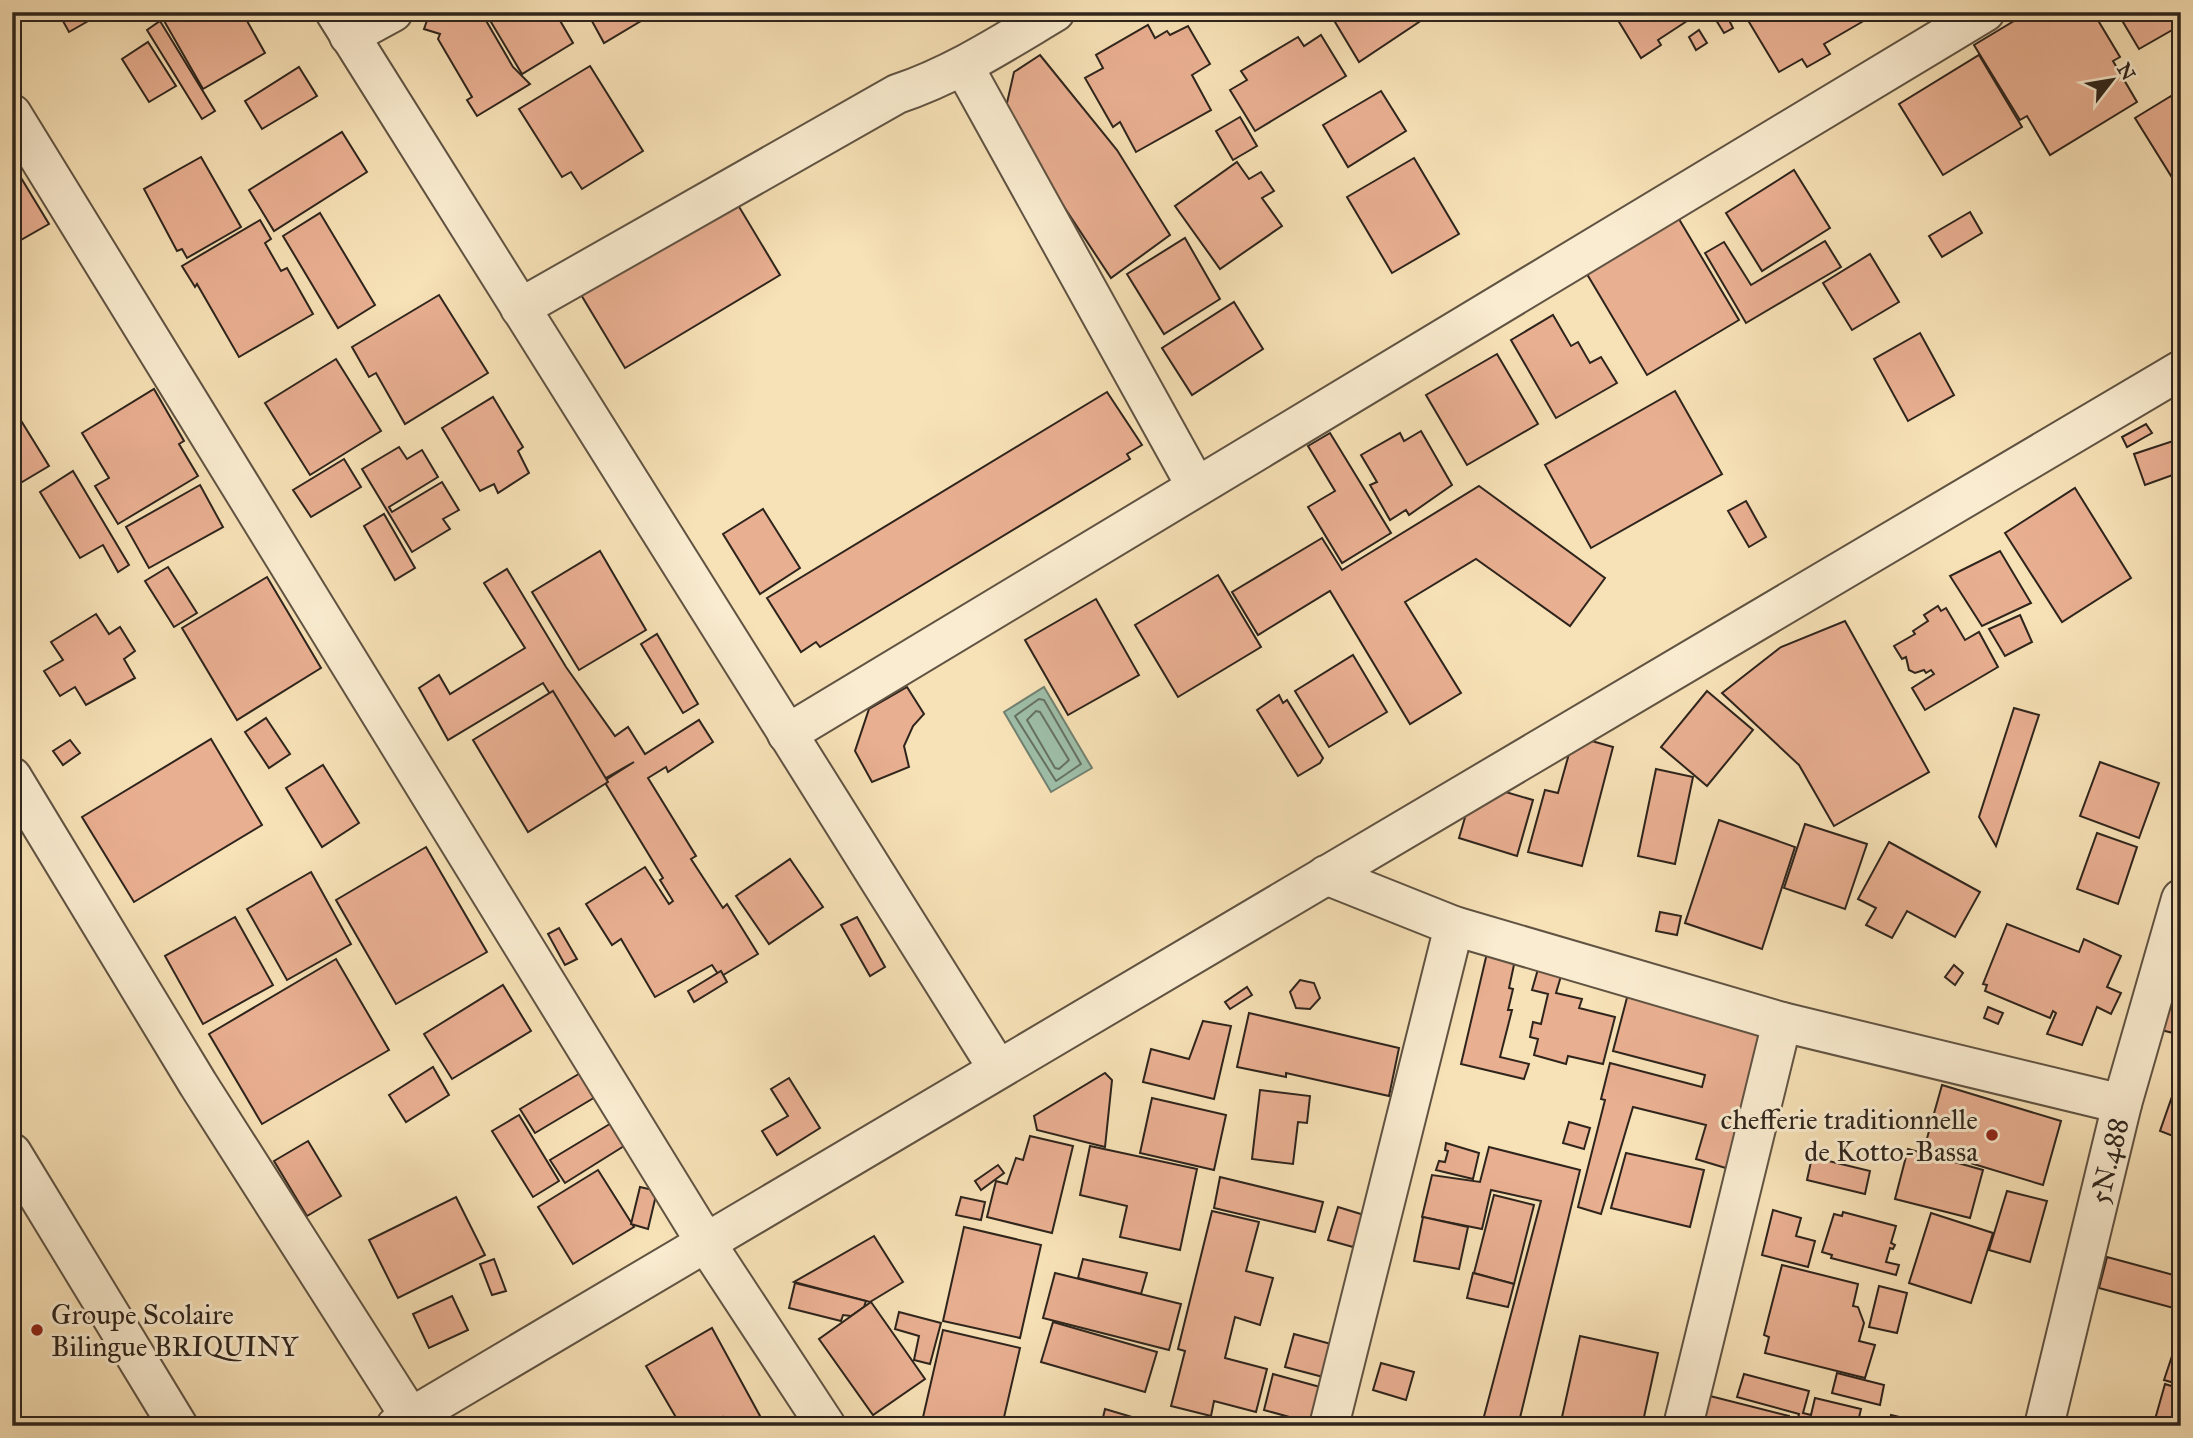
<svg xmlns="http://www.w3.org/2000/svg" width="2193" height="1438" font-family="'IM FELL Great Primer',serif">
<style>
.water{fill:#9ebea8;stroke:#718070;stroke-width:2}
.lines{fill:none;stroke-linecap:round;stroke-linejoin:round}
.shore{stroke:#667162;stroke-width:2}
.building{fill:#e9af91;stroke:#2e241c;stroke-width:2}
.minor-casing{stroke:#605342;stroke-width:42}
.minor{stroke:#faecd0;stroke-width:38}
.poi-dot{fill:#8f2418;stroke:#faecd0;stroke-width:2.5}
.labels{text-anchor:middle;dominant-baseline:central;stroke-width:6;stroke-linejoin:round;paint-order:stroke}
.poi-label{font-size:28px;fill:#2e241c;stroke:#faecd0;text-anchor:end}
.street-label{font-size:28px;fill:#2e241c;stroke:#faecd0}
</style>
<rect width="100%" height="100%" fill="#f7e1b6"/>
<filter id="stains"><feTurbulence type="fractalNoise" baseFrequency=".00286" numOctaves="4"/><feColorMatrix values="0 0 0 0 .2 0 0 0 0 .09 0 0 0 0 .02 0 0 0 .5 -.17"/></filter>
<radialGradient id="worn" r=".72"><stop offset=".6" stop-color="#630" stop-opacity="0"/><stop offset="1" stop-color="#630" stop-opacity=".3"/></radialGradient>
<polygon class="water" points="1044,687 1092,768 1051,792 1004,712"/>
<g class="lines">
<g class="shore">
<polygon points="1039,699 1044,700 1081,764 1056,781 1015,716"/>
<polygon points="1036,711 1040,712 1069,760 1059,769 1055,768 1027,720"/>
</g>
</g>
<g class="building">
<polygon points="58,12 104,12 69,32"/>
<polygon points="159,12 242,12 265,53 203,89"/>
<polygon points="430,12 481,12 513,67 530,84 477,116 467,100 472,97 438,39 440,34 424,29"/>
<polygon points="485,12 555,12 573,43 522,74"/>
<polygon points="587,12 656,12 604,43"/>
<polygon points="1329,12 1434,12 1359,62"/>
<polygon points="1613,12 1681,12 1687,21 1658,40 1661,45 1641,58"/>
<polygon points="1743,12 1863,12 1867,19 1824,44 1830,54 1807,67 1802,59 1779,72"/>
<polygon points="2029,12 2093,12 2120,57 2113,61 2137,102 2050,155 2027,116 2020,120 1974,45"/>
<polygon points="2117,12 2181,12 2181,25 2139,49"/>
<polygon points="1726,14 1733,28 1724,33 1716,20"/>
<polygon points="160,21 215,111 202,119 147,30"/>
<polygon points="1148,25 1155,38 1167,31 1170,35 1188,26 1210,64 1192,75 1211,110 1136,152 1120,122 1113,127 1085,78 1103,68 1096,55"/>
<polygon points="1699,30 1707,43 1696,50 1689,37"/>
<polygon points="1321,35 1346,76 1255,131 1230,90 1247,80 1241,71 1298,37 1304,46"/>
<polygon points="148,42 176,86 149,102 122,59"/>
<polygon points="1040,55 1117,150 1170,235 1111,278 1004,116 1014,72"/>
<polygon points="1979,55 2022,127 1943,175 1899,104"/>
<polygon points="590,66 643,151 582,189 571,172 562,177 519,109"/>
<polygon points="299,67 317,96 262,129 245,101"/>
<polygon points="1381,91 1406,131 1348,167 1323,125"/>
<polygon points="2171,96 2181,111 2181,192 2135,118"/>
<polygon points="1240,117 1257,146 1233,160 1216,131"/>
<polygon points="342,132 367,172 274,231 249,190"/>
<polygon points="201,157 241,227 187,258 182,249 177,251 144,189"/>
<polygon points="1414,158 1459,234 1392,273 1347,197"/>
<polygon points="1237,162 1249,179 1261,172 1274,191 1262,198 1282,226 1220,269 1175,206"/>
<polygon points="12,163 49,224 12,245"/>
<polygon points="1794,170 1830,228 1762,271 1726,213"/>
<polygon points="735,200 780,275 625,368 580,293"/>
<polygon points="1670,204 1739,320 1647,375 1578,259"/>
<polygon points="1970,212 1982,233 1942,257 1929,236"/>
<polygon points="320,213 375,305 338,328 283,236"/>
<polygon points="260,220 271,239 265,243 281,271 287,268 313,314 239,357 197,284 195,287 182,266"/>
<polygon points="1185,238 1220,299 1164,334 1127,274"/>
<polygon points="1825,241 1841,267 1746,323 1705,253 1724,242 1751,285"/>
<polygon points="1870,254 1899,302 1852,330 1823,283"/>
<polygon points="439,295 488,373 405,424 376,373 369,377 352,347"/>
<polygon points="1234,302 1263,349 1192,395 1162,348"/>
<polygon points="1553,315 1571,346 1578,342 1590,363 1601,357 1617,383 1556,418 1511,340"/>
<polygon points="1920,333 1954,395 1908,421 1874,359"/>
<polygon points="1497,354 1538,424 1467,465 1426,395"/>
<polygon points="336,359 381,431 310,475 265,403"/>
<polygon points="154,389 184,441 179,444 198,476 118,524 95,486 109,478 82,433"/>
<polygon points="1675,391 1722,474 1591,548 1545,465"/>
<polygon points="1107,392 1142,445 1127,454 1130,459 820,647 816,642 801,652 767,598"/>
<polygon points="493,397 523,447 518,451 529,473 498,493 494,484 480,491 442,428"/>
<polygon points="12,406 49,466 12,488"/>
<polygon points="2146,424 2152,433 2127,447 2122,437"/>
<polygon points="1421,431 1452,485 1409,515 1406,510 1390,520 1370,485 1377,482 1361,455 1400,433 1404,441"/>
<polygon points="1330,433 1391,533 1342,563 1308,507 1335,491 1308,446"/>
<polygon points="2179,439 2181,472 2145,485 2134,454"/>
<polygon points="399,447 407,459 422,450 438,477 389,507 392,512 442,482 459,510 443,519 450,529 412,552 362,469"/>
<polygon points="344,459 361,487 311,517 293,490"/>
<polygon points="73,471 129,565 118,572 103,545 80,558 40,492"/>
<polygon points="200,485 223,527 149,568 126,527"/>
<polygon points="1479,486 1605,578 1570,626 1476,559 1405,602 1461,693 1410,724 1330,591 1258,635 1232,592 1322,538 1342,570"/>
<polygon points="2075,488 2131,578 2062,622 2005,533"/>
<polygon points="1746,501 1766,537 1749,547 1728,511"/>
<polygon points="763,509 800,568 760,594 723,534"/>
<polygon points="384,514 415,568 395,580 364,526"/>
<polygon points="600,551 646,630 579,670 532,592"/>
<polygon points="2000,551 2031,603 1982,626 1950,576"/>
<polygon points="168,567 197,613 174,627 145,581"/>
<polygon points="507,569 566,667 615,736 628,727 645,754 699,720 713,742 668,772 666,767 648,778 696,856 691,859 723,908 727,904 758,954 720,977 712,965 655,997 621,939 612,945 586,904 645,867 669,904 673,901 660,880 663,878 604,781 634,762 604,779 543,683 448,740 419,688 439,675 450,694 525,648 484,583"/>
<polygon points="1218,575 1261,647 1178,697 1135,625"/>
<polygon points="267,577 321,668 237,720 182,628"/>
<polygon points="1096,599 1139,675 1068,715 1025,640"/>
<polygon points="1938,606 1941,611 1946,608 1965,640 1979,632 1998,667 1925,710 1912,688 1934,674 1931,670 1926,673 1924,670 1915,673 1909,670 1906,657 1902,659 1894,646 1915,634 1913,631 1928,621 1924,615"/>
<polygon points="96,614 109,634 120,627 135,651 124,659 135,678 86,705 75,687 60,696 44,671 63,660 51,642"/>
<polygon points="2020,615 2032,642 2005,656 1989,629"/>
<polygon points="1845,621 1929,772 1834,826 1799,765 1722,693 1781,647"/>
<polygon points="657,634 698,704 683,713 641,644"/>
<polygon points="1353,655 1387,712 1329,747 1295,691"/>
<polygon points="907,687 924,714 913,726 904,746 909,767 872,782 855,751 869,709"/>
<polygon points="553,691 608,782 528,832 473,740"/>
<polygon points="1707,691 1753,730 1707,786 1661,747"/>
<polygon points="1279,695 1283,703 1287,700 1323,758 1320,763 1298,776 1257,710"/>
<polygon points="2014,708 2039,715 1996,846 1979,817"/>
<polygon points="266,718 290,754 269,768 245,732"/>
<polygon points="1574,736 1613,747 1582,866 1528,852 1545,790 1558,793"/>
<polygon points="211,739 262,825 134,902 82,817"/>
<polygon points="70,740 80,753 63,765 53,751"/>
<polygon points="2100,762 2159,783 2139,838 2080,816"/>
<polygon points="323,765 359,823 322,847 286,788"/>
<polygon points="1656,769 1693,777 1675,864 1638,856"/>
<polygon points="1475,783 1533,800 1517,856 1459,838"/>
<polygon points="1719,820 1795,847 1762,949 1685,923"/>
<polygon points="1805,824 1867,844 1845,909 1784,888"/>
<polygon points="2097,833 2137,847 2118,904 2077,889"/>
<polygon points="1889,842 1980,892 1955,937 1907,911 1892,938 1866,925 1876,908 1858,899"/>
<polygon points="426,847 487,952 396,1004 336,900"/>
<polygon points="790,859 823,907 769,944 736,896"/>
<polygon points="311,872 351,944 287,980 247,909"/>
<polygon points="1660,912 1681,916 1677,935 1656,931"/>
<polygon points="235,917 273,985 203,1024 165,956"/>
<polygon points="857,917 885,967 870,976 841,925"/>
<polygon points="2007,924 2079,952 2084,939 2121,956 2107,987 2121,993 2111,1014 2097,1007 2082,1045 2047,1034 2056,1013 2053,1011 2050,1018 1985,991 1987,985 1983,984"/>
<polygon points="559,928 577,959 565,965 548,934"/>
<polygon points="1487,953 1515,960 1509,988 1513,989 1508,1010 1512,1010 1500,1057 1529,1064 1524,1079 1461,1064"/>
<polygon points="336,959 389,1050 262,1124 209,1034"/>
<polygon points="1954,965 1963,973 1955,985 1945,977"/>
<polygon points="1538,969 1561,976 1556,993 1582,999 1579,1008 1615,1017 1603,1064 1568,1056 1566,1064 1534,1055 1538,1039 1530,1037 1533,1022 1541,1024 1548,994 1532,990"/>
<polygon points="721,971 727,982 694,1002 688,991"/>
<polygon points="1300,980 1314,983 1320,998 1310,1009 1296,1008 1290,992"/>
<polygon points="503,985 531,1031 452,1079 424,1034"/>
<polygon points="1247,987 1252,995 1230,1009 1225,1002"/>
<polygon points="1629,990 1771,1027 1729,1169 1696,1159 1706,1125 1633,1107 1601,1214 1578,1207 1605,1100 1601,1099 1610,1063 1702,1087 1705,1075 1613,1051"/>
<polygon points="2169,1003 2181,1006 2181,1035 2161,1030"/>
<polygon points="1988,1007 2003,1013 1998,1024 1984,1018"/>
<polygon points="1249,1013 1399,1048 1389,1096 1286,1073 1286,1077 1237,1067"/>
<polygon points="1203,1021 1231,1026 1214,1099 1143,1082 1151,1049 1189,1059"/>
<polygon points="433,1067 449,1095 406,1122 389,1095"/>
<polygon points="587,1069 602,1093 535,1133 520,1109"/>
<polygon points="1105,1073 1112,1080 1105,1147 1037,1130 1034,1116"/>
<polygon points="789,1078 820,1128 777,1155 762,1131 788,1116 771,1089"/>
<polygon points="1942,1085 2061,1121 2043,1185 1924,1149"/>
<polygon points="2175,1088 2181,1090 2181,1139 2160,1131"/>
<polygon points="1260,1090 1310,1096 1307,1123 1298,1122 1293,1164 1252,1159"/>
<polygon points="1152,1098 1226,1115 1214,1170 1140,1153"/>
<polygon points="519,1115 559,1181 533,1197 492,1131"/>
<polygon points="618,1119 632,1141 565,1183 550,1160"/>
<polygon points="1569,1122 1590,1128 1584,1149 1563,1143"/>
<polygon points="1030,1136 1073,1146 1052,1233 987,1217 996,1181 1007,1184 1016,1158 1023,1160"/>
<polygon points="308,1141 341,1196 307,1216 274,1161"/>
<polygon points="1446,1143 1479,1153 1473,1179 1436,1170 1439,1161 1445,1162 1448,1151 1445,1150"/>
<polygon points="1090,1146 1197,1169 1180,1250 1120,1237 1127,1206 1080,1195"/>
<polygon points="1489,1147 1580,1170 1518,1426 1482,1424 1541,1201 1491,1190 1482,1229 1422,1217 1432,1175 1480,1182"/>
<polygon points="1908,1149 1983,1170 1970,1218 1895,1199"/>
<polygon points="1626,1153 1704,1170 1690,1227 1611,1208"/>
<polygon points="1812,1157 1870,1171 1865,1194 1807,1180"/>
<polygon points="998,1165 1004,1173 981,1190 975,1181"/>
<polygon points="598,1170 634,1227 573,1264 538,1207"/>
<polygon points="1220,1177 1323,1202 1315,1232 1214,1208"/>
<polygon points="640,1187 657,1191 648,1229 631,1224"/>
<polygon points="2007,1191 2047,1201 2030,1262 1989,1250"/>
<polygon points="1494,1195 1534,1205 1514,1284 1474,1273"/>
<polygon points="456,1197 485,1255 398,1298 369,1240"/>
<polygon points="961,1197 985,1202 981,1220 956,1215"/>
<polygon points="1338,1207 1364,1215 1353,1247 1328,1240"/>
<polygon points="1773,1210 1801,1218 1796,1236 1815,1241 1808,1267 1762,1255"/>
<polygon points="1212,1211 1259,1222 1246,1271 1273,1278 1260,1325 1235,1317 1225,1358 1267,1369 1256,1412 1214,1401 1211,1416 1171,1406 1185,1351 1178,1349"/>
<polygon points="1843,1212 1896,1226 1891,1243 1895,1245 1893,1249 1890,1248 1886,1262 1899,1265 1896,1275 1831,1258 1832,1255 1822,1252 1834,1214 1842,1216"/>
<polygon points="1931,1213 1993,1233 1971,1303 1909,1283"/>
<polygon points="1423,1217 1468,1227 1459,1269 1414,1261"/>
<polygon points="964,1227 1041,1245 1020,1338 943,1321"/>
<polygon points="874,1236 903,1282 870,1302 794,1282"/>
<polygon points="2107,1257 2181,1277 2181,1310 2099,1288"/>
<polygon points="494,1259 506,1291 492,1295 480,1264"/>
<polygon points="1083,1259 1147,1273 1141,1294 1078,1278"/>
<polygon points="1782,1265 1858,1284 1853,1306 1858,1307 1864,1323 1859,1341 1875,1345 1865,1378 1765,1353 1769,1337 1764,1335"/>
<polygon points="1055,1273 1181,1304 1169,1350 1043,1318"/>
<polygon points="1473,1273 1514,1284 1508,1307 1467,1298"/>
<polygon points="795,1283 866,1301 864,1307 851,1316 843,1315 841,1321 789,1308"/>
<polygon points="1879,1286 1907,1293 1897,1333 1869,1327"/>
<polygon points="452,1296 468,1330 429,1348 413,1314"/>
<polygon points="871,1302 925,1379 873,1415 819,1339"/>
<polygon points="899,1312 941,1323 930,1364 914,1360 919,1336 895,1329"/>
<polygon points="1053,1322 1157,1352 1145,1392 1041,1362"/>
<polygon points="712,1328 760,1416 743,1426 728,1426 723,1417 711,1425 708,1419 696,1426 681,1426 646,1366"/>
<polygon points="2181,1329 2181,1385 2164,1380"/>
<polygon points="943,1330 1020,1348 1002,1426 921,1426"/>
<polygon points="1294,1334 1331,1344 1323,1377 1285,1367"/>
<polygon points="1580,1336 1658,1353 1642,1426 1560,1426"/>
<polygon points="1381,1363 1414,1372 1406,1400 1373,1390"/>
<polygon points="1837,1373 1884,1385 1880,1405 1832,1393"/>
<polygon points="1273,1374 1320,1387 1311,1423 1264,1410"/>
<polygon points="1744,1374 1809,1391 1803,1413 1811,1415 1815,1398 1861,1409 1857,1426 1796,1426 1799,1414 1737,1397"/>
<polygon points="2165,1384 2181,1389 2181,1426 2154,1423"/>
<polygon points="1710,1396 1789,1416 1787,1426 1703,1426"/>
<polygon points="1105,1409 1156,1424 1155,1426 1101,1426"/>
<polygon points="1891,1415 1938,1426 1889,1426"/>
</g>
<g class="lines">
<defs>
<g id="minor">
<polyline points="335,12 998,1069"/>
<polyline points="349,36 393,12"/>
<polyline points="964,67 1196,486"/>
<polyline points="12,114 706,1243 826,1426"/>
<path d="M520,308l377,-214c57,-19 106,-51 158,-82"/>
<polyline points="787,734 1985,12"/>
<polyline points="12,777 198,1084 416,1426"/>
<polyline points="1326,875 1454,926 1782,1022 2122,1104"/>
<polyline points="12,1153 178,1426"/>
<polyline points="396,1426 2181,370"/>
<polyline points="1329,1426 1454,926"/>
<polyline points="1683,1426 1782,1022"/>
<path id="s1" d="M2044,1426l78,-322 59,-205"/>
</g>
</defs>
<use href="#minor" class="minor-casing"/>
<use href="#minor" class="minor"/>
</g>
<g class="poi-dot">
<circle cx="1992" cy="1135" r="7"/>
<circle cx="37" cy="1330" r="7"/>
</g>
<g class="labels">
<g class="poi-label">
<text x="1978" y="1119">chefferie traditionnelle<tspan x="1978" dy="32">de Kotto-Bassa</tspan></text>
<text x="51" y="1314" text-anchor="start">Groupe Scolaire<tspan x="51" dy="32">Bilingue BRIQUINY</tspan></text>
</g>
<g class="street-label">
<text stroke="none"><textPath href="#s1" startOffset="273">5N.488</textPath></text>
</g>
</g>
<rect width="2193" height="1438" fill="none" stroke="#f7e1b6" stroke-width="42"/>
<rect x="14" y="14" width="2165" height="1410" fill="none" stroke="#2e241c" stroke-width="3.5"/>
<rect x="21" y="21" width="2151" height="1396" fill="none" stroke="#2e241c" stroke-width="2"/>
<g transform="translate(2112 80) rotate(59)" stroke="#faecd0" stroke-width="5" paint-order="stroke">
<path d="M0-5L12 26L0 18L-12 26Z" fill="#2e241c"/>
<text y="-10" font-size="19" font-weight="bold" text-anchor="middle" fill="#2e241c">N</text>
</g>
<rect width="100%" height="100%" filter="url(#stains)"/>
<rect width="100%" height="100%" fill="url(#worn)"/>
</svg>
